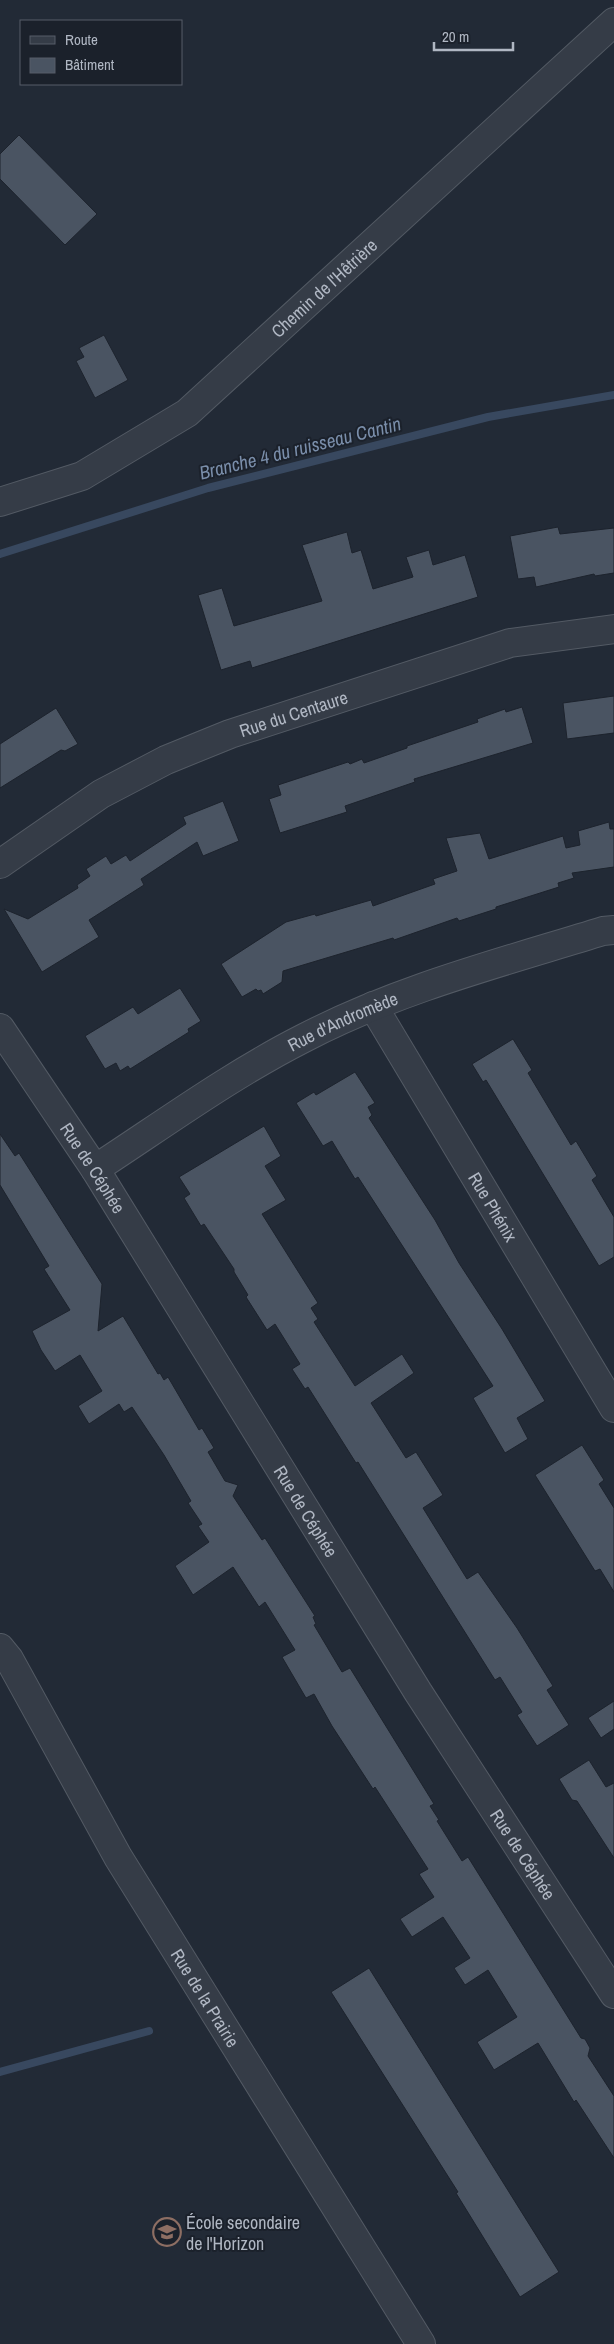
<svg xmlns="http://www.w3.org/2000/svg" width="614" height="2344" font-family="'Archivo Narrow',sans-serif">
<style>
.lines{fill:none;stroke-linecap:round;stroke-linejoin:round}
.stream{stroke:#38485f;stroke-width:8}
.building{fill:#4a5462;stroke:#1d232d}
.minor-casing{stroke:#535a64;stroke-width:30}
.minor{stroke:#353c47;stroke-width:28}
.labels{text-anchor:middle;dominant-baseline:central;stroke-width:4;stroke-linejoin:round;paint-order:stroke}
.street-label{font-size:18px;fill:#b0b7c3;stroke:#1b212b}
.poi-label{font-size:18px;fill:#b0b7c3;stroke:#1b212b;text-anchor:start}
.water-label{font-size:19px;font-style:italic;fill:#7a8eaa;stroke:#1b212b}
</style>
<rect width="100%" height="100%" fill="#222a36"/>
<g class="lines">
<g class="stream">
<polyline points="0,554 208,488 488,417 614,395"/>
<polyline points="0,2072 149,2031"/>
</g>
</g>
<g class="building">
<polygon points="19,135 97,214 65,245 0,179 0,154"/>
<polygon points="104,335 128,380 95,398 76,361 84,357 79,348"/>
<polygon points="558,527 560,534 614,528 614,573 595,576 594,574 536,587 534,577 518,579 510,536"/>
<polygon points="347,532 352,553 361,550 373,589 413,577 406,557 429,550 433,565 465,555 478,597 252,668 250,661 221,670 198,595 222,588 234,626 322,601 302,545"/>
<polygon points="614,696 614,733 567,739 563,703"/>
<polygon points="522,707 533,743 414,779 415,782 345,806 347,812 280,833 269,799 281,795 278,785 348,762 350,764 362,759 364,763 407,748 407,746 478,722 477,719 505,709 506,712"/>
<polygon points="56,708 78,744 65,751 61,750 0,788 0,744"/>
<polygon points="223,801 239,841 203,856 197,842 141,879 144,885 89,920 99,937 42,972 4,909 28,919 78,888 77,885 90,876 86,869 106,856 111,864 126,855 130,861 186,824 183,817"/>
<polygon points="609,822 610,829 614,829 614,867 572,873 574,878 558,883 559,887 496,907 496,909 459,921 457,918 394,940 393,938 283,971 282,982 263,994 261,990 258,991 256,989 242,997 221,964 286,922 315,914 316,916 371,900 373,906 435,884 433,879 457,871 446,838 480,833 489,859 563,836 566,848 580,845 578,831"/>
<polygon points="180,988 201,1021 188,1029 189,1032 130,1069 128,1066 120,1071 116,1063 105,1069 85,1036 133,1007 138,1014"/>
<polygon points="513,1039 532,1070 528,1073 571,1145 576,1141 597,1176 592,1180 614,1217 614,1257 599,1266 486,1080 483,1082 472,1064"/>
<polygon points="355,1072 375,1103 368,1107 372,1115 369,1118 435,1220 459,1263 502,1329 545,1401 517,1418 528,1439 505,1453 473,1398 493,1386 358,1177 355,1179 332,1141 323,1146 296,1103 314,1092 316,1095"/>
<polygon points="264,1126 281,1156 265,1166 286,1200 262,1214 318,1303 311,1308 318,1319 314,1322 355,1386 402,1354 414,1373 371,1403 406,1458 416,1452 443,1495 423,1508 467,1579 478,1572 517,1628 553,1686 547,1690 569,1725 537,1746 517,1715 522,1712 500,1677 495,1680 358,1462 356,1463 308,1387 305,1389 292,1369 300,1364 275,1324 267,1330 246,1297 248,1295 234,1272 234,1269 204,1224 201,1226 184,1198 190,1194 179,1177"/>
<polygon points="0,1134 15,1156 19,1153 102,1284 98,1331 123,1316 158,1374 160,1373 164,1380 168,1377 199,1430 202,1428 214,1448 208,1452 225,1481 238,1485 233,1496 262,1540 265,1538 315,1616 313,1617 316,1624 314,1625 342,1672 350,1668 434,1804 430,1806 439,1820 437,1821 462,1861 468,1857 581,2038 585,2039 590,2048 588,2056 614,2096 614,2158 576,2100 574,2102 538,2043 494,2070 477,2042 517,2017 488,1970 465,1985 454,1968 470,1958 443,1917 412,1937 400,1919 434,1897 419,1874 428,1869 375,1787 373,1789 332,1726 314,1694 306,1698 282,1657 295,1650 265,1602 259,1607 233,1567 193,1595 175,1566 209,1542 198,1526 202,1524 188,1503 191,1501 164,1455 132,1407 124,1412 119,1404 89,1424 78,1406 102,1391 80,1355 55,1371 41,1350 32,1331 70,1310 44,1269 49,1266 0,1185"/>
<polygon points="582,1445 604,1480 599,1484 614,1508 614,1592 600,1569 595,1571 535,1475"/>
<polygon points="614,1701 614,1729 601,1738 588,1718"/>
<polygon points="589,1760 606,1787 614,1783 614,1858 577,1801 572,1800 559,1779"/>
<polygon points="369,1968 559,2272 520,2297 456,2193 458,2192 331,1992"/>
</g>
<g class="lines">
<defs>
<g id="minor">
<path id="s1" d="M0,502l82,-26 105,-63 427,-391"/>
<path id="s2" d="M0,864l101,-70 65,-34 64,-26 280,-91 104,-14"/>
<path id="s3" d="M373,1006l241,402"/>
<path id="s4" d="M0,1028l95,141 323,523 196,302"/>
<path id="s5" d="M95,1169c69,-45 136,-94 209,-131 94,-49 199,-76 299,-107l11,-1"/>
<path id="s6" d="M0,1648l9,11 109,198 303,487"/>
</g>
</defs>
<use href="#minor" class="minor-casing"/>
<use href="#minor" class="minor"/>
</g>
<defs>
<symbol id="school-ring" viewBox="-11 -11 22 22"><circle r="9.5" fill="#1b212b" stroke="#8d6e63" stroke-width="1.5"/><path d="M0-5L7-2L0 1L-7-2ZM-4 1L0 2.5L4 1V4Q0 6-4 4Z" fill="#8d6e63"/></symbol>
</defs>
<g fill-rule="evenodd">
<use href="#school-ring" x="151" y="2216" width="32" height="32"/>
</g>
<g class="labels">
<g class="street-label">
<text stroke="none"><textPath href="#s1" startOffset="394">Chemin de l'Hêtrière</textPath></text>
<text stroke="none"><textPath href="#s2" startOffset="332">Rue du Centaure</textPath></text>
<text stroke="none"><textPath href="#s5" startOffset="289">Rue d'Andromède</textPath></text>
<text stroke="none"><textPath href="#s4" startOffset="168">Rue de Céphée</textPath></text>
<text stroke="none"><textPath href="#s3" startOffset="234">Rue Phénix</textPath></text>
<text stroke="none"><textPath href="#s4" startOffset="572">Rue de Céphée</textPath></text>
<text stroke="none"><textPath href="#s4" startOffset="978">Rue de Céphée</textPath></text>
<text stroke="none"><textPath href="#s6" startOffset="406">Rue de la Prairie</textPath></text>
</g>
<g class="poi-label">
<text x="186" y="2222">École secondaire<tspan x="186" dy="21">de l'Horizon</tspan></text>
</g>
<g class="water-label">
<text transform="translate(300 448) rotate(-14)">Branche 4 du ruisseau Cantin</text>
</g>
</g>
<rect x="20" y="20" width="162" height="65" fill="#1b212b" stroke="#575d68"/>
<rect x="30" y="36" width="25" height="8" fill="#353c47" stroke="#575d68"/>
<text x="65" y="45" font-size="15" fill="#b0b7c3">Route</text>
<rect x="30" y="58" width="25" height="15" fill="#4a5462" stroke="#575d68"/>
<text x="65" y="70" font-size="15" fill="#b0b7c3">Bâtiment</text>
<path d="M434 42v8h79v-8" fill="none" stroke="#b0b7c3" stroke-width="2.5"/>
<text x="442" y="42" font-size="15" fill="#b0b7c3" stroke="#1b212b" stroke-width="4" paint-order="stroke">20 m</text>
</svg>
